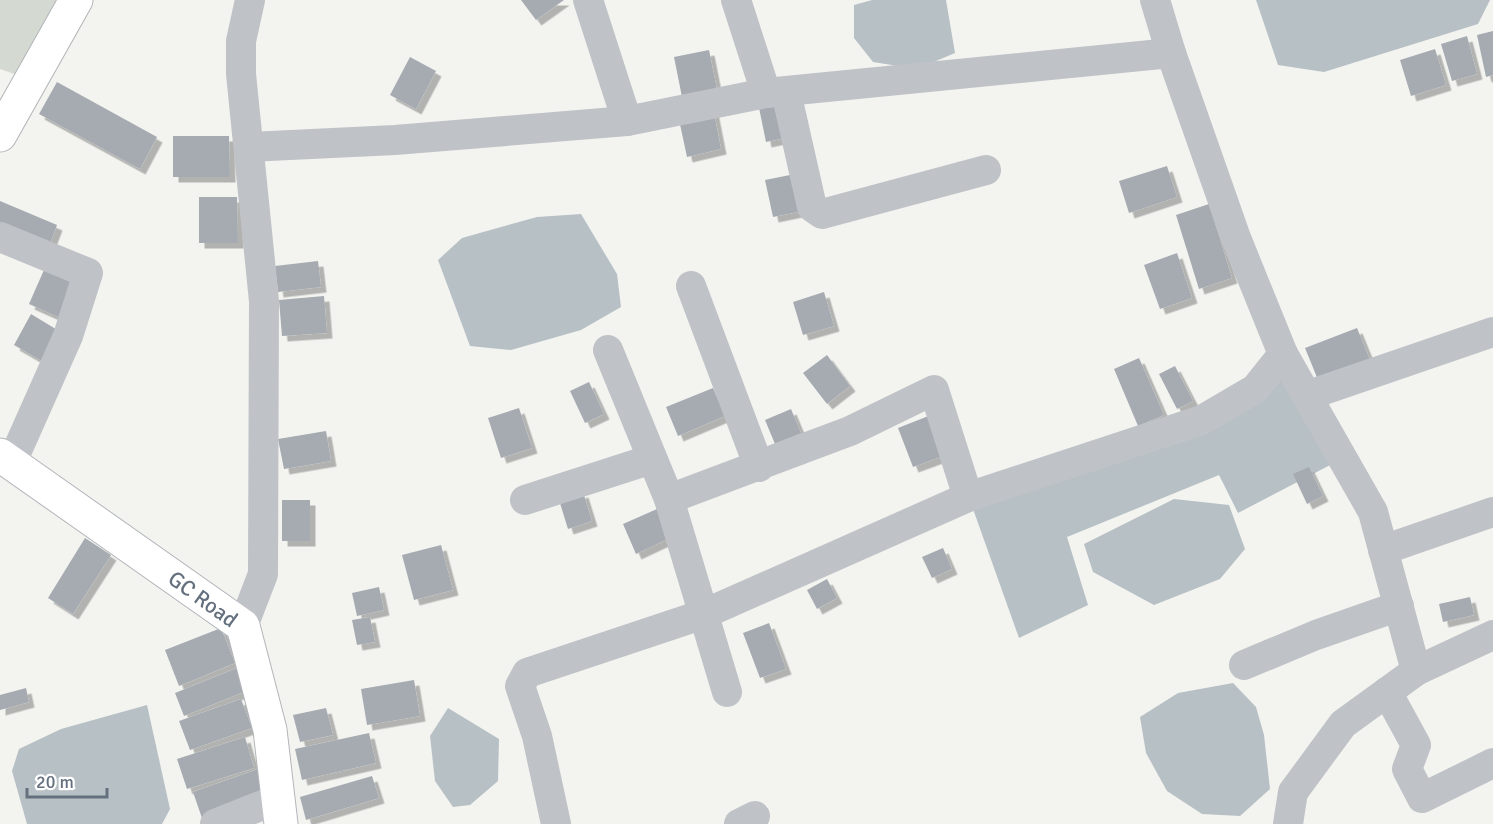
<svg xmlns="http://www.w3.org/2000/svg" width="1493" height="824" font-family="Signika,sans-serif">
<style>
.green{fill:#d4dad2}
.water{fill:#b7c0c5}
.building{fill:#a6abb2;filter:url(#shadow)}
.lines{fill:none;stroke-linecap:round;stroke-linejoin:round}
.secondary-casing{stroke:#b2b5ba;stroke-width:35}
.primary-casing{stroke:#b1b4b8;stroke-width:35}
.street{stroke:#bfc2c6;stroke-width:30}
.secondary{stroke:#fff;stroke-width:33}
.primary{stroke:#fff;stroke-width:33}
.labels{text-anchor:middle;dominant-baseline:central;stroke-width:6;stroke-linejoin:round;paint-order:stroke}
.street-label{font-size:22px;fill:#65707f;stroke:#fff}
</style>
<defs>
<filter id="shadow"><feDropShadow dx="5.5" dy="5.5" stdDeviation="0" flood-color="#0004"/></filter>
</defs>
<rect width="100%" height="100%" fill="#f3f4f0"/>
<polygon class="green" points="0,0 57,0 20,76 0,69"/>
<g class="water">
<polygon points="872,0 946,0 955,53 917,69 873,62 854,38 854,5"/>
<polygon points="1256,0 1490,0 1478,24 1324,72 1278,65"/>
<polygon points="581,214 617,274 621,307 581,330 511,350 470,346 438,260 462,238 537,217"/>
<polygon points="1283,367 1336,462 1238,513 1219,475 1067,537 1088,605 1019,638 973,509"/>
<polygon points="1174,499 1229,505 1245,549 1220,579 1154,605 1093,572 1084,544"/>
<polygon points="1233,683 1256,707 1264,735 1270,789 1240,816 1202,814 1167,791 1146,753 1140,717 1178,693"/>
<polygon points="147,705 170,809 162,824 27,824 12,771 19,749 61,729"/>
<polygon points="448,708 499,739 498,781 470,805 453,807 435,781 430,736"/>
</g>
<g class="building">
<polygon points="521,0 564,0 536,20"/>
<polygon points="1493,31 1493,75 1486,77 1477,35"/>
<polygon points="1467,36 1477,74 1452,81 1441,44"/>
<polygon points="1435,49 1446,85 1411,96 1400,60"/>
<polygon points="709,50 717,90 682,97 674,57"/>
<polygon points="410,57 436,71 416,109 390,95"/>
<polygon points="57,82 157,137 140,169 39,114"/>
<polygon points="777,99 785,138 766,142 758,103"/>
<polygon points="713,108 721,149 687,157 678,115"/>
<polygon points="173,136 229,136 230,177 173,177"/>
<polygon points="1167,166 1177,197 1129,213 1119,181"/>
<polygon points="795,174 802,211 773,217 765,180"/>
<polygon points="199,197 237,197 238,243 199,243"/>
<polygon points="0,201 57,225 48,249 0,230"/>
<polygon points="1209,204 1232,278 1199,289 1176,215"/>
<polygon points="1177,253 1192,298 1160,309 1144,265"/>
<polygon points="318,261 321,287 278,292 275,266"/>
<polygon points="47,263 83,280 65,320 29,304"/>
<polygon points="824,292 834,326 803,335 793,302"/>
<polygon points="324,296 327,333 282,336 279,300"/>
<polygon points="31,314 64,334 47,364 14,345"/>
<polygon points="1357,328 1370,360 1318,380 1305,348"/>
<polygon points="827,355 850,386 827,404 803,373"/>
<polygon points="1139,358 1164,415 1138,426 1114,369"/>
<polygon points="1175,366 1193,401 1177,409 1159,374"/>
<polygon points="589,382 604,414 585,423 570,391"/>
<polygon points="713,388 725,416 678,436 666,407"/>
<polygon points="519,408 532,448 501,458 488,418"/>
<polygon points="791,409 801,433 775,444 765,420"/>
<polygon points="931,415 946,455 913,467 898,428"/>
<polygon points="326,431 331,461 284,469 278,439"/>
<polygon points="1309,467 1323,496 1307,504 1293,474"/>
<polygon points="583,492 592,521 568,529 559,500"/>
<rect x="282" y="500" width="28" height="41"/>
<polygon points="657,509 670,538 636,554 623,524"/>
<polygon points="85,538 111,555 73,614 48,598"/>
<polygon points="441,545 453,590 414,600 402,555"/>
<polygon points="943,548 952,569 932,578 922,557"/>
<polygon points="827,579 837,598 817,609 807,590"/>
<polygon points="379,587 384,610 357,616 352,593"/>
<polygon points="1470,597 1474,615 1443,622 1439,604"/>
<polygon points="370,617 375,642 357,645 352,620"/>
<polygon points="769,623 786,669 760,678 743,633"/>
<polygon points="221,628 235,663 179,686 165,650"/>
<polygon points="237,668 246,691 184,716 175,693"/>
<polygon points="414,680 420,716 367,725 361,689"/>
<polygon points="26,688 29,702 0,710 0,695"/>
<polygon points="241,699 252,728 190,750 179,721"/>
<polygon points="326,708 333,735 300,742 293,715"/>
<polygon points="369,733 376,763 302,780 295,749"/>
<polygon points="245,737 254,768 187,789 177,759"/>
<polygon points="258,769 268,798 203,821 193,792"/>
<polygon points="372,776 379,798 306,820 300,797"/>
</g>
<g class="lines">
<defs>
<polyline id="secondary" points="0,455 243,626 270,730 281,824"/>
<polyline id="primary" points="0,135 76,0"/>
</defs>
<use href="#secondary" class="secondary-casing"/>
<use href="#primary" class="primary-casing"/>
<g class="street">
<polyline points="588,0 627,121"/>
<polyline points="736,0 766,93"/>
<polyline points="1155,0 1171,53 1236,238 1283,354 1373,512 1416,671"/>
<polyline points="786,92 812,207 822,214 986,170"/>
<polyline points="249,147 395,140 627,121 766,93 1171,53"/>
<polyline points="0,237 88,273 68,336 12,462"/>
<polyline points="691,286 759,467"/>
<polyline points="608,350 669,499 727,692"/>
<polyline points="1309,395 1493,332"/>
<polyline points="669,499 850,431 934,390 968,497 1202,420 1255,389 1283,354"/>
<polyline points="525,500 652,459"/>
<polyline points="1383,550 1493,512"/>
<polyline points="243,626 263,574 264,301 241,74 241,41 250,0"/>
<polyline points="1244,665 1316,635 1399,606"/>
<polyline points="1387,692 1416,745 1407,769 1422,798 1493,763"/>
<polyline points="215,824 278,799"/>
<polyline points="556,824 537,736 520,686 527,673 704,614 968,497"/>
<polyline points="739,824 755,816"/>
<polyline points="1288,824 1293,792 1343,724 1416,671 1493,635"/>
</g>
<use href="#secondary" class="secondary"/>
<use href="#primary" class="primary"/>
</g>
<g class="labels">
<g class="street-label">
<text transform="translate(203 599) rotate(36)">GC Road</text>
</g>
</g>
<path d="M27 788v9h80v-9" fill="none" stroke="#65707f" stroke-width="3"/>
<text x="36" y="788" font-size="18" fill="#65707f" stroke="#ffffff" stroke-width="4.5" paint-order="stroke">20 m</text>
</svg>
